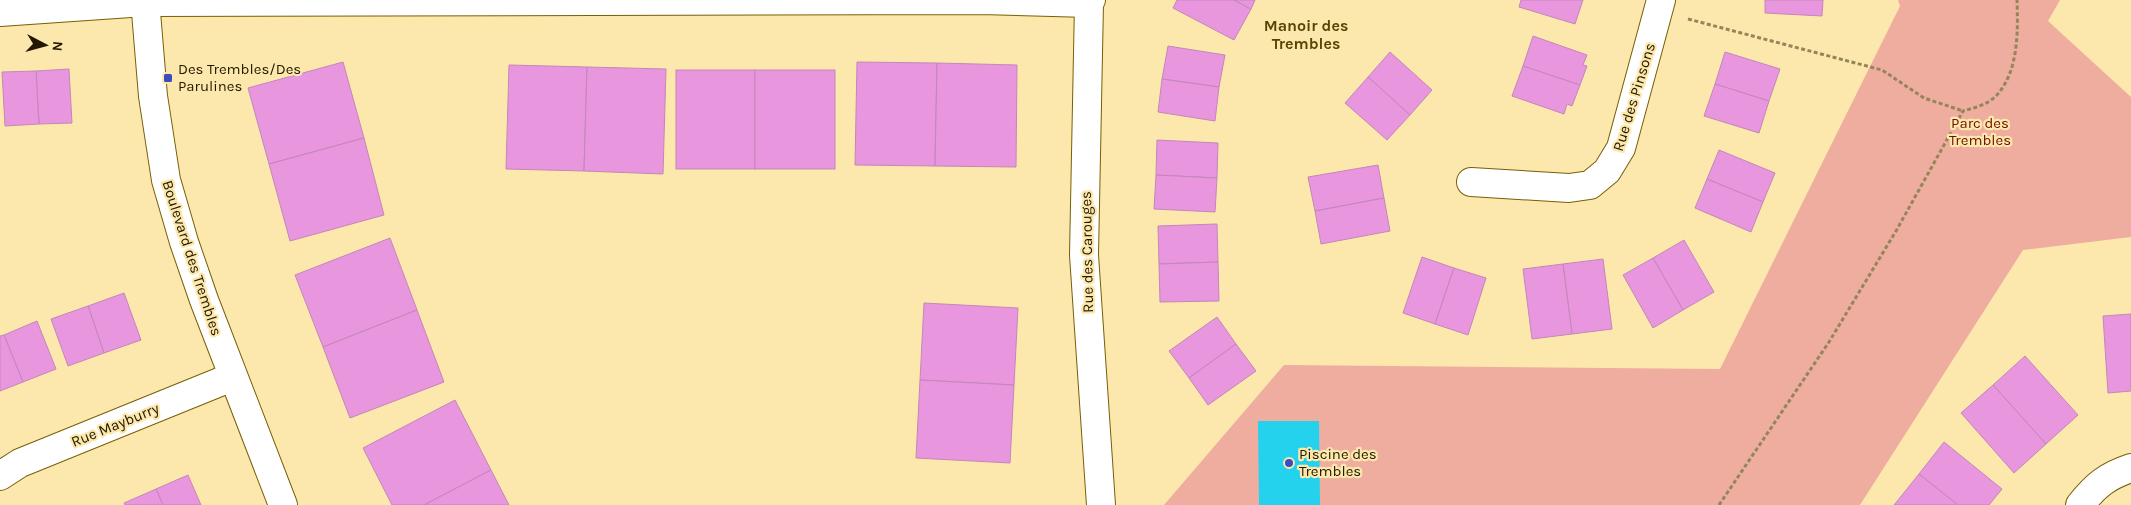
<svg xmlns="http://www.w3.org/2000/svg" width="2131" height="505" font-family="Karla,sans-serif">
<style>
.green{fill:#efada0}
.water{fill:#24d2ed}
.building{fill:#e896dd;stroke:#c387ba}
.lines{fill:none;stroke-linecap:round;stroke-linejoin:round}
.minor-casing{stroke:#775f07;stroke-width:30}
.path{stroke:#94855a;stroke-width:3;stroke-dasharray:4 2.5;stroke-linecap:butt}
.minor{stroke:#fff;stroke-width:28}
.poi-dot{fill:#3d4dc0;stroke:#fce8ac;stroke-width:2}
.labels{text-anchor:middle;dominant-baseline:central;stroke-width:4.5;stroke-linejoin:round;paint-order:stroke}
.poi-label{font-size:15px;fill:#221800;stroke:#fce8ac;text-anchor:start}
.street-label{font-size:15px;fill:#221800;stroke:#fce8ac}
.park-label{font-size:15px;fill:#6f0f02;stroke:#fce8ac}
.neighbourhood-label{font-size:16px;font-weight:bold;fill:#574504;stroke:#fce8ac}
</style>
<rect width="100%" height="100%" fill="#fce8ac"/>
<polygon class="green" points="1898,0 2060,0 2048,21 2131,97 2131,237 2023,250 1860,505 1164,505 1284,365 1720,369 1900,6"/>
<polygon class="water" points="1258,421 1319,421 1320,505 1259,505"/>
<g class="building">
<polygon points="1177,0 1234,0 1251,9 1234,40 1173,8"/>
<polygon points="1234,0 1255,0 1251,9"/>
<polygon points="1521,0 1583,0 1575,24 1519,7"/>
<polygon points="1765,0 1823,0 1822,16 1765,13"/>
<polygon points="1533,36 1587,55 1583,65 1587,66 1580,85 1523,66"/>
<polygon points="1168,46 1225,55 1219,87 1162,79"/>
<polygon points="1390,52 1432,90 1410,115 1368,77"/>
<polygon points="1725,52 1780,69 1769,101 1715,84"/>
<polygon points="343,62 364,138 269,164 248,88"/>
<polygon points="857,62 937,63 935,166 855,165"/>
<polygon points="937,63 1017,65 1016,167 935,166"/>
<polygon points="509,65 587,67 584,171 506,169"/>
<polygon points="1523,66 1580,85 1572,106 1567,104 1564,114 1512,96"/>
<polygon points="587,67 666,69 663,174 584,171"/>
<polygon points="69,69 72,123 39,124 36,71"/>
<rect x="676" y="70" width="79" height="99"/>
<rect x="755" y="70" width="80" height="99"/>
<polygon points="36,71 39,124 5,126 2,72"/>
<polygon points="1368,77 1410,115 1387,140 1345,103"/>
<polygon points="1162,79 1219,87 1215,121 1158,112"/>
<polygon points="1715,84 1769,101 1759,133 1704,116"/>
<polygon points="364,138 384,215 290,241 269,164"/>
<polygon points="1157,140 1218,143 1217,178 1156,175"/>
<polygon points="1719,150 1775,173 1763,202 1707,179"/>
<polygon points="1378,165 1384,198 1315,211 1308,177"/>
<polygon points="1156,175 1217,178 1215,212 1154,209"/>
<polygon points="1707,179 1763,202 1751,232 1695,208"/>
<polygon points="1384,198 1390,231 1321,244 1315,211"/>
<polygon points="1217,224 1218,262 1159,264 1158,226"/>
<polygon points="390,238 417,310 323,347 295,275"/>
<polygon points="1684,240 1714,292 1683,310 1653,258"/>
<polygon points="1422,257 1454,268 1435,324 1403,313"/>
<polygon points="1653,258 1683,310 1653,328 1623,275"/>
<polygon points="1603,259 1612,329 1572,334 1563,264"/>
<polygon points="1218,262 1219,301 1160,302 1159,264"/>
<polygon points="1563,264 1572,334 1532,339 1523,269"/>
<polygon points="1454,268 1486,278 1468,335 1435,324"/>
<polygon points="124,293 141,340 104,353 88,306"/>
<polygon points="924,303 1018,308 1014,385 920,380"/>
<polygon points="88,306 104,353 68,366 51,319"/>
<polygon points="417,310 444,382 350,418 323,347"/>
<polygon points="2131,314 2131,391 2108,393 2103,316"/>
<polygon points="1217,317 1236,344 1189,378 1169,351"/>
<polygon points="37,321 56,369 23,382 4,335"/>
<polygon points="4,335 23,382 0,391 0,336"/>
<polygon points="1236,344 1256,371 1208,405 1189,378"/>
<polygon points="2025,356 2078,415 2046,444 1993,385"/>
<polygon points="920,380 1014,385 1010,463 916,458"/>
<polygon points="1993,385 2046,444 2014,473 1961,413"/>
<polygon points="455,400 491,470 424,505 392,505 363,448"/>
<polygon points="1944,442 2002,489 1989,505 1958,505 1919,474"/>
<polygon points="491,470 509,505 424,505"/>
<polygon points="1919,474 1958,505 1894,505"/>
<polygon points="188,475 201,505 163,505 156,489"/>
<polygon points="156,489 163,505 125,505 124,503"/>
</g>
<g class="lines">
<defs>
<g id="minor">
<polyline points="145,0 153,96 166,180 184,242 204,300 283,505"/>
<polyline points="1091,0 1089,3 1084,255 1101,505"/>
<polyline points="0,12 145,2 981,0 1089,3"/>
<polyline points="1471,182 1569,188 1590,185 1607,171 1621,148 1661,0"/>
<polyline points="0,476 20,463 232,377"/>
<path d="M2080,505c16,-20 27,-29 51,-37"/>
</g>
</defs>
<use href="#minor" class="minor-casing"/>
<g class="path">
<polyline points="1688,19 1882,70 1924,98 1963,111"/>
<path d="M1719,505l110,-163 67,-111 67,-120c11,-3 23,-6 32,-14 24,-24 23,-66 22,-97"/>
</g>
<use href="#minor" class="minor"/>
</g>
<g class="poi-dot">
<rect x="163" y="73" width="10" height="10" rx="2.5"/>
<circle cx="1289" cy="463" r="5"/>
</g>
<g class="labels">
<g class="poi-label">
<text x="178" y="69">Des Trembles/Des<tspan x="178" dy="17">Parulines</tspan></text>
<text x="1299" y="454">Piscine des<tspan x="1299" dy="17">Trembles</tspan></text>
</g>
<g class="street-label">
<text transform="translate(1634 97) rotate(-73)">Rue des Pinsons</text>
<text transform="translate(1087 252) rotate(-91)">Rue des Carouges</text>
<text transform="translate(192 258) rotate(72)">Boulevard des Trembles</text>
<text transform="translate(115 425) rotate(-22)">Rue Mayburry</text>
</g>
<g class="park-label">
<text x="1980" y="123">Parc des<tspan x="1980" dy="17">Trembles</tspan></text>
</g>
<g class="neighbourhood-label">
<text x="1306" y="25">Manoir des<tspan x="1306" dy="18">Trembles</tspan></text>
</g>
</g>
<g transform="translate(45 45) rotate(96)" stroke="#fce8ac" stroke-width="4" paint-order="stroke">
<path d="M0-4L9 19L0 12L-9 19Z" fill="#221800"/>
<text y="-8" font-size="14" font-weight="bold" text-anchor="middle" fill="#221800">N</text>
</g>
</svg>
